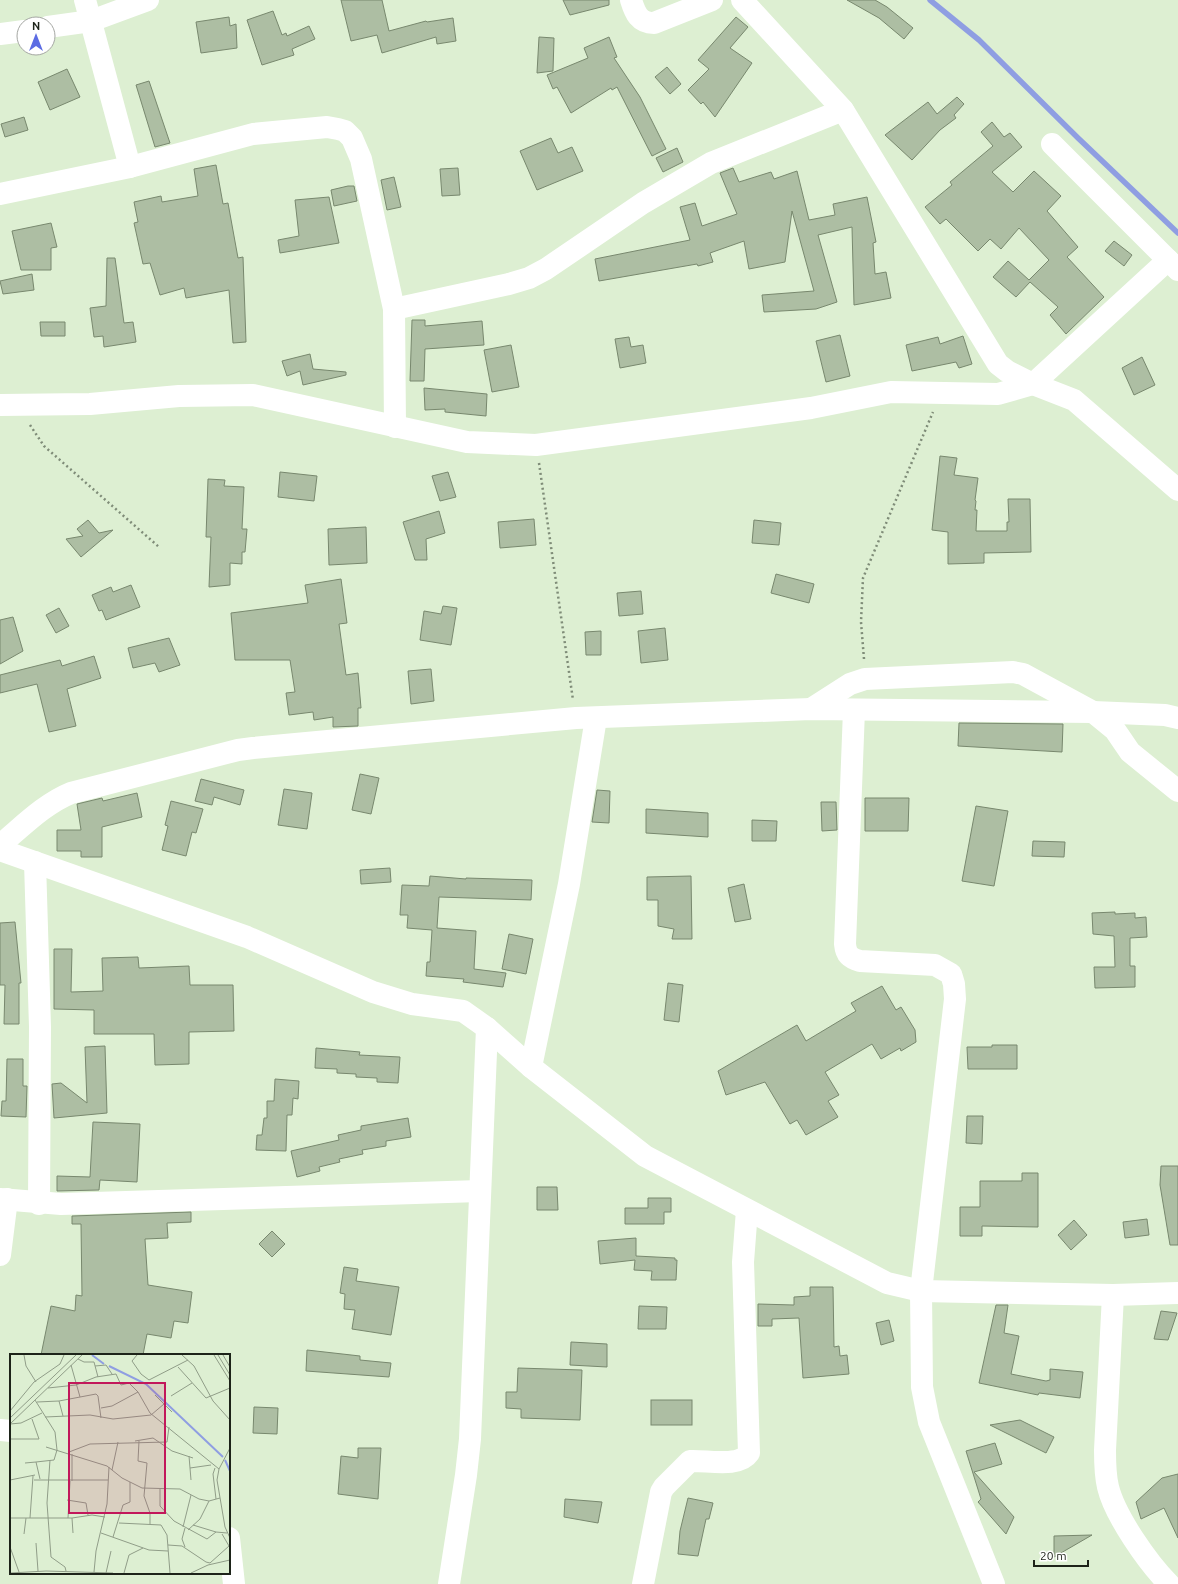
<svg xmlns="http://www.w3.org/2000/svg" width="1178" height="1584" font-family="Ubuntu,sans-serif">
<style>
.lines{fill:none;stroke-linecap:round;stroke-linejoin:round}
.stream{stroke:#8f9ee2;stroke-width:5.5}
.building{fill:#adbea3;stroke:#78886e}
.path{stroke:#7f8c78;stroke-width:2.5;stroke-dasharray:2 3;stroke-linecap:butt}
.minor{stroke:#fff;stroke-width:22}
.inset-river{fill:none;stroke:#8f9ee2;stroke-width:2}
.inset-road{fill:none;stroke:#909d88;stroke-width:1}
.view{fill:#c2185b;fill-opacity:0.15;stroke:#c2185b;stroke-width:2}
.inset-edge{fill:none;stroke:#1d2319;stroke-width:2}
</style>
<rect width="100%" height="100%" fill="#ddefd2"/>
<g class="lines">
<polyline class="stream" points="930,0 979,40 1078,138 1178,233"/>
</g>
<g class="building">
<polygon points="341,0 382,0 389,31 426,21 427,22 453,18 456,41 437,44 436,37 382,53 377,35 351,41"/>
<polygon points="563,0 609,0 609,5 570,15"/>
<polygon points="847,0 875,0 887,7 913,28 904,39 879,18"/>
<polygon points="273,11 282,35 286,33 287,36 309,26 315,39 292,49 294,55 262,65 247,20"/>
<polygon points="229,17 230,26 236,24 237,48 201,53 196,22"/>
<polygon points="736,17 748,27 730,48 752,63 715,117 703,102 701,104 688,90 709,69 698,60"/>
<polygon points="539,37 554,38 553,71 537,73"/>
<polygon points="609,37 617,57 614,58 640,97 666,149 652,156 617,87 612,90 611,88 571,113 557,87 553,89 547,75 588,58 584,48"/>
<polygon points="667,67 681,84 670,94 655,77"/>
<polygon points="67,69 80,97 50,110 38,82"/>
<polygon points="149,81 170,143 155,147 136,85"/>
<polygon points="957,97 964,104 954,115 956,118 940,130 912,160 885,135 928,102 937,114"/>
<polygon points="24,117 28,130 5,137 1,124"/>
<polygon points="992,122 1004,137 1010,133 1022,147 992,172 1013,192 1034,171 1061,196 1047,211 1078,247 1067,257 1104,297 1066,334 1050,315 1058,307 1030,282 1016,297 993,277 1008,261 1029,280 1049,260 1019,228 1001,249 990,239 978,251 946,219 940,224 925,207 952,185 950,182 993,146 981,132"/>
<polygon points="551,138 558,153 572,147 583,171 537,190 520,151"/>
<polygon points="677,148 683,162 663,172 656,158"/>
<polygon points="216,165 223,204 228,203 238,258 243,257 246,342 233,343 229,290 186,298 184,288 160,295 150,263 143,264 134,223 138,222 134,202 161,196 162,202 198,196 194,169"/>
<polygon points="458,168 460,195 442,196 440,169"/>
<polygon points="733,168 739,182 771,172 774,179 797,171 809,220 835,215 833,204 867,197 876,242 873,243 875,274 886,272 891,298 854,305 852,227 818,235 837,302 816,309 764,312 762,295 814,291 792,211 785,262 749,269 744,241 710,253 713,262 698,266 697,264 599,281 595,259 690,240 680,207 695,203 702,226 737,214 720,173"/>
<polygon points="394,177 401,207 387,210 381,180"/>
<polygon points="348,186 354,186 357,201 334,206 331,190"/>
<polygon points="329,197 339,243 280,253 278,240 299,236 295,200"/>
<polygon points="51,223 57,247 51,248 51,270 21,270 12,231"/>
<polygon points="1114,241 1132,255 1124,266 1105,251"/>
<polygon points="107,258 115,258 124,323 133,322 136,342 104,347 103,336 94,337 90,308 106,306"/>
<polygon points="32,274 34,290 3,294 0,281"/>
<polygon points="412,320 425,320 425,326 482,321 484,345 425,349 424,381 410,381"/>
<polygon points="40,322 65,322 65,336 41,336"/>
<polygon points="840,335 850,376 826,382 816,341"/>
<polygon points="963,336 972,364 959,368 956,362 912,371 906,345 938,337 940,344"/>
<polygon points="629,337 631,347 643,345 646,363 620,368 615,339"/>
<polygon points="511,345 519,387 492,392 484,350"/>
<polygon points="310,354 313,369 346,372 346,375 303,385 300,371 287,376 282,361"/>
<polygon points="1142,357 1155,385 1134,395 1122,368"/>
<polygon points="424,388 487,394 486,416 445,412 445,409 425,410"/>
<polygon points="940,456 957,458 954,475 978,478 975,500 976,501 975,510 977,510 976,531 1007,531 1007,522 1009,522 1008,499 1030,499 1031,552 984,553 984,563 948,564 948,532 932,530"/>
<polygon points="280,472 317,476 314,501 278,497"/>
<polygon points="448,472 456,497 440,501 432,476"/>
<polygon points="208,479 225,480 224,486 244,487 242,529 247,529 245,552 242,552 242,564 230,563 230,585 209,587 211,537 206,537"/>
<polygon points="439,511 445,533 426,539 427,560 415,560 403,522"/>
<polygon points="534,519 536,545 500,548 498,522"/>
<polygon points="88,520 99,533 113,530 81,557 66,539 83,536 77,529"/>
<polygon points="754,520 781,523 779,545 752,543"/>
<polygon points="366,527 367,563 329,565 328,529"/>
<polygon points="776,574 814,584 809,603 771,593"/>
<polygon points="341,579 347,623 339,624 346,675 358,673 361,708 358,708 358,726 333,727 333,717 314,720 313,712 289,715 286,693 295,692 290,660 235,660 231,613 308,603 305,585"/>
<polygon points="131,585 140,607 106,620 102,610 99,611 92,595 111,587 113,592"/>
<polygon points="641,591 643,614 619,616 617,593"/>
<polygon points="443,606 457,608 451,645 420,640 424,611 441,614"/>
<polygon points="59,608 69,626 56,633 46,615"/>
<polygon points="13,617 23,651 0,664 0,620"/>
<polygon points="665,628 668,660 641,663 638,631"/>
<polygon points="601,631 601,655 586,655 585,632"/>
<polygon points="169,638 180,665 159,672 155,663 133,668 128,648"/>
<polygon points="94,656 101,678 67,689 76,726 49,732 37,684 0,693 0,675 60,660 62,666"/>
<polygon points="431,669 434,701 411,704 408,671"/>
<polygon points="959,723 1063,724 1062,752 958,746"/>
<polygon points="360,774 379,778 371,814 352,810"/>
<polygon points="201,779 244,790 240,805 214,797 212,805 195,801"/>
<polygon points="284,789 312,793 307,829 278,825"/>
<polygon points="597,790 610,791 609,823 592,822"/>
<polygon points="137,793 142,817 102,827 102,857 81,857 81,851 57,851 57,830 81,830 77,804 102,798 103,801"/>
<polygon points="865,798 909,798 908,831 865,831"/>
<polygon points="171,801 203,809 196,833 192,832 186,856 162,850 168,826 165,825"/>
<polygon points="821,802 836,802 837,830 822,831"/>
<polygon points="976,806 1008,811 994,886 962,881"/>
<polygon points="646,809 708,813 708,837 646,833"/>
<polygon points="752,820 777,821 776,841 752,841"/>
<polygon points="1033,841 1065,842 1064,857 1032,856"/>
<polygon points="390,868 391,882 361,884 360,870"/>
<polygon points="430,876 466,879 466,878 532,880 531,900 439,897 437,928 476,931 474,969 506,973 503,987 463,982 464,979 426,976 427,962 430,962 432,930 407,928 408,915 400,915 402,885 429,886"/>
<polygon points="691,876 692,939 672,939 674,929 658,926 658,900 647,900 647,877"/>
<polygon points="744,884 751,919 735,922 728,888"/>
<polygon points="1115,912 1115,914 1135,913 1135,918 1146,917 1147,937 1130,938 1130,966 1135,966 1135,987 1095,988 1094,967 1115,967 1114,936 1093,934 1092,913"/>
<polygon points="15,922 21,983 19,983 19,1024 4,1024 5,985 0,985 0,923"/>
<polygon points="509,934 533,939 526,974 502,969"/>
<polygon points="54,949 72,949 71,992 103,991 102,958 138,957 139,968 189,966 190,985 233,985 234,1031 189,1032 189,1064 155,1065 154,1034 94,1034 94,1010 54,1009"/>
<polygon points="668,983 683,985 679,1022 664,1020"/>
<polygon points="882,986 896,1010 901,1007 915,1030 916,1042 901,1051 900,1048 881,1059 872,1044 825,1072 839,1095 828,1101 838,1117 806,1135 797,1120 790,1124 765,1082 726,1095 718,1071 797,1025 806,1041 856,1011 851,1003"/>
<polygon points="992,1045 1017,1045 1017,1069 968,1069 967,1047 992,1047"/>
<polygon points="105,1046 107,1113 54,1118 52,1084 61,1083 87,1103 85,1047"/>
<polygon points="316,1048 360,1052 359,1055 400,1057 398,1083 377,1082 377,1078 356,1077 356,1074 337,1073 337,1069 315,1068"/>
<polygon points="7,1059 23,1059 23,1086 27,1086 26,1117 1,1116 2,1101 6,1101"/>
<polygon points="275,1079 299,1081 298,1099 293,1098 292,1115 287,1115 286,1151 256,1150 257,1135 262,1135 264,1118 267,1118 267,1101 274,1101"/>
<polygon points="967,1116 983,1116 982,1144 966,1143"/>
<polygon points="408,1118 411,1137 386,1141 386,1146 362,1150 363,1154 339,1159 340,1162 319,1167 320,1171 297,1177 291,1151 339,1140 338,1135 361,1130 361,1126"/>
<polygon points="93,1122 140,1124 137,1182 100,1180 99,1190 57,1191 57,1176 90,1177"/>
<polygon points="1161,1166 1178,1166 1178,1245 1170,1245 1160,1185"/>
<polygon points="1022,1173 1038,1173 1038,1227 982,1226 982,1236 960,1236 960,1207 980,1207 980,1181 1022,1181"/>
<polygon points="537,1187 557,1187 558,1210 537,1210"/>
<polygon points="648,1198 671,1198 671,1212 664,1212 664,1224 625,1224 625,1208 648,1208"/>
<polygon points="191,1212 191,1222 167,1223 168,1238 145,1239 148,1285 192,1292 188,1323 174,1321 171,1338 147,1334 143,1355 41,1355 51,1306 75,1311 76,1295 82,1296 81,1224 72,1224 72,1216"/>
<polygon points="1147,1219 1149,1235 1125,1238 1123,1222"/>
<polygon points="1074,1220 1087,1235 1071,1250 1058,1235"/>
<polygon points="272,1231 285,1244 272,1257 259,1244"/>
<polygon points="636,1238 636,1256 675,1258 675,1260 677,1260 676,1280 651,1280 652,1271 634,1270 635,1260 600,1264 598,1241"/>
<polygon points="344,1267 358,1269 356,1281 399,1287 391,1335 352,1329 355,1310 344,1309 345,1294 340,1293"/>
<polygon points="810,1287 833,1287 834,1347 839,1346 840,1356 847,1355 849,1374 803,1378 799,1318 772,1319 772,1326 758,1326 758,1304 794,1305 794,1297 810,1296"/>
<polygon points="996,1305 1008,1305 1004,1333 1019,1336 1011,1374 1046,1381 1050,1380 1050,1369 1083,1372 1080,1398 1039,1393 1038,1395 979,1383"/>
<polygon points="639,1306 667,1307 666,1329 638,1329"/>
<polygon points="1161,1311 1177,1313 1168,1340 1154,1339"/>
<polygon points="889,1320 894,1341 881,1345 876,1323"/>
<polygon points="571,1342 607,1344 607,1367 570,1365"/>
<polygon points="307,1350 360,1356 360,1360 391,1363 389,1377 306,1371"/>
<polygon points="518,1368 582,1370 580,1420 521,1418 521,1409 506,1408 506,1392 517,1392"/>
<rect x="651" y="1400" width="41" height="25"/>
<polygon points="254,1407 278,1408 277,1434 253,1433"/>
<polygon points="1020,1420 1054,1437 1046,1453 990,1425"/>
<polygon points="995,1443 1002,1464 974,1472 1014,1517 1006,1534 978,1502 981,1499 966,1451"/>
<polygon points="358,1448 381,1448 378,1499 338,1494 341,1456 358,1458"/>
<polygon points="1178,1474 1178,1538 1164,1508 1141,1519 1136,1502 1162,1478"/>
<polygon points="688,1498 713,1503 709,1519 706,1519 698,1556 678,1554 680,1531"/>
<polygon points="565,1499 602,1502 598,1523 564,1517"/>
<polygon points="1092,1535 1054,1557 1054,1536"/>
</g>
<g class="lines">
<g class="path">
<polyline points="30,425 44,446 159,547"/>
<polyline points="539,463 573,700"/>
<polyline points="864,659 861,622 863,578 933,412"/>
</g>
<g class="minor">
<polyline points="85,0 130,167"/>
<path d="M631,0c4,13 8,23 23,23l58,-23"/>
<polyline points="742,0 843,110 998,364 1007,371 1033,384 1074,400 1178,490"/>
<polyline points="48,27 91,21 148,0"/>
<polyline points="0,34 24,31"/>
<polyline points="1052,144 1178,270"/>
<polyline points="0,194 130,167 253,134 327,127 338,129 345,131 352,138 361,159 394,309 395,427"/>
<polyline points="394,309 509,284 529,278 546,269 643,203 711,163 843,110"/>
<polyline points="0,405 90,404 179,396 253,395 467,442 536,445 811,408 891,392 998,394 1033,384 1168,260"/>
<polyline points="811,709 850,684 865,679 1013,672 1023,674 1093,712 1115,730 1130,752 1178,791"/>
<path d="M854,710l-9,234c1,11 5,14 15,17l75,4 16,9 3,10 1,15 -34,292 1,96 7,35 65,162"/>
<path d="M0,845c22,-18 44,-41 71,-52l167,-43 15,-2 323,-30 235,-9 282,3 72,3 13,3"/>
<polyline points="0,850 247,937 373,992 412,1004 463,1011 487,1028 531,1067 645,1156 887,1283 921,1291 1113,1295 1178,1293"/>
<polyline points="35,862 40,1027 39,1204"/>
<polyline points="531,1067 569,884 596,718"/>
<polyline points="0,1199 61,1204 480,1191"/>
<polyline points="0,1255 7,1199"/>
<path d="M1113,1295l-8,155c0,13 0,25 3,37 7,29 40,76 61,97"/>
<polyline points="0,1430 11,1431"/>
<polyline points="229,1538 234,1584"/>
<polyline points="449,1584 466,1475 470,1439 487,1028"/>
<path d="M643,1584l18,-92 3,-5 26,-26c17,-1 49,7 59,-8l-6,-191 4,-52"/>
</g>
</g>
<g transform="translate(10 1354)">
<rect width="220" height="220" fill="#ddefd2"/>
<path class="inset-river" d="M82,1l12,9M99,12l37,18 77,73M215,106l5,11"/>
<path class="inset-road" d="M14,1l2,11 10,16M127,1l-5,6 9,13 8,6 39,-20M172,1l12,11 19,35 17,19M204,1l16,26M208,1l12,20M213,1l7,12M68,5l6,3h10l4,15M61,11l9,32M85,12l11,-1 6,9M168,13l28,31 24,-10M38,34l28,-3 20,-8 20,-3 5,11 8,-2 9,9 12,21 69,56M145,41l17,17M161,42l21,-13M25,46l20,32 2,18 -3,10 -18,2M27,48l22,-1M91,54l11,-2 26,-14M0,57l24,-29 26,-18 4,-9M53,62l-4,-15 37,-7 2,2 3,22M35,63l45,-2 23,4 38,-4 13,-11M0,64l66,-63M0,70l72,-69M0,70l11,-1 21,-10M0,85h29l-7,-20M125,87l18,-3 19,13 21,7M129,87l-1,20 9,2 -3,33 6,17v11M36,93l61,19 15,12 20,10 38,1 19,10 10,2 11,-3M220,94l-11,21 -2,11 8,47 5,11M59,98l21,-8 77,-2 2,-15M62,100v27M179,102l2,24M40,106l-3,43 4,54 14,10 1,4M15,109l11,-1 4,17M180,114l21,-3M205,114l-2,6 3,25M102,116l6,-28M0,126l25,-5M24,126h74M150,135v17l14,15 33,18 9,-7 11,1M57,146l19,3 2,12M0,164h62l20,-3 13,2M20,164l3,-42M58,164l2,-37M62,164l1,15M109,169l42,2 6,10 3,38M183,171l23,7M173,173l8,-32M178,176l12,-11 9,-18M91,179l48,17 19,1M14,180l2,-16M103,183l10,-32 7,-3v-20M26,189l2,28M158,191l14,1 24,16 4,1 19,-17 -7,-12M0,193l9,25M175,193l-3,-8 3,-11M84,218l2,-21 11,-47 2,-37M0,219l36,-2 67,2M96,219l5,-22M114,219l5,-18 14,-7M181,219l17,-8 22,-5"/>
<path class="view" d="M59,29h96v130h-96z"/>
<rect width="220" height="220" class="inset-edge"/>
</g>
<g transform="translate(36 36)"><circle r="19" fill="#ffffff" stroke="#a5a7a3"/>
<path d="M0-3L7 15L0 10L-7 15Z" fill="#5c6ce3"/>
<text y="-6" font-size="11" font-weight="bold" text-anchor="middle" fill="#1d2319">N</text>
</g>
<path d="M1034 1560v6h54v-6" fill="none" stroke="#1d2319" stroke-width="2"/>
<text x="1040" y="1560" font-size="12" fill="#1d2319" stroke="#ffffff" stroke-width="3" paint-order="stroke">20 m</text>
</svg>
